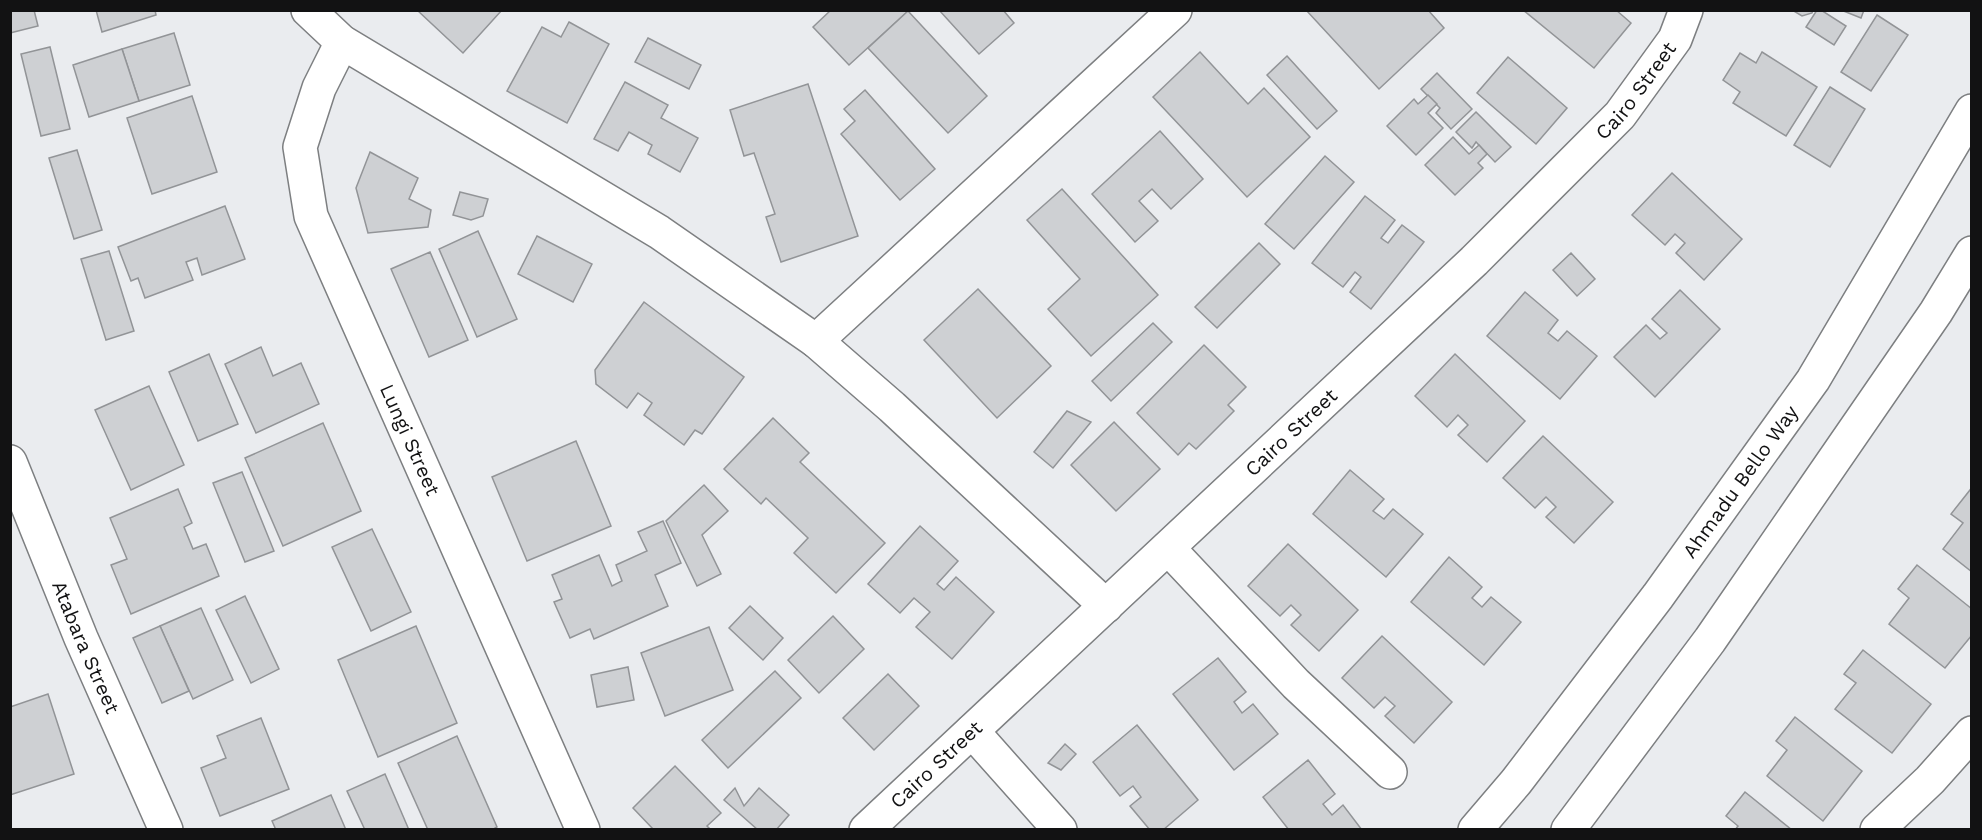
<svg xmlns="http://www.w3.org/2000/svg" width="1982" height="840" font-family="'Work Sans',sans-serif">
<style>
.building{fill:#ced0d3;stroke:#929497;stroke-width:1.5}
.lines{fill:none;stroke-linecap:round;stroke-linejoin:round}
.minor-casing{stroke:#7d7f81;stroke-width:36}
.major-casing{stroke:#7d7f81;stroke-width:36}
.minor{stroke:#fff;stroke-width:33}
.major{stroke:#fff;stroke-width:33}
.labels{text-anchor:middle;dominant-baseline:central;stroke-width:6;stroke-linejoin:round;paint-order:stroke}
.street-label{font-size:20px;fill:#121213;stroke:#eaecef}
</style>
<rect width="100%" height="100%" fill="#eaecef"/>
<g class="building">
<polygon points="10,10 34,10 38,26 10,33"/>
<polygon points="96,10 155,10 156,15 102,32"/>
<polygon points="417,10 502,10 463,53"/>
<polygon points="831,10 907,10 908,11 849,65 813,27"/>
<polygon points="939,10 1003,10 1014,23 979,54"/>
<polygon points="1306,10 1428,10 1444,28 1379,89"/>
<polygon points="1523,10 1616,10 1631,23 1594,68"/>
<polygon points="1792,10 1813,10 1812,13 1802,16"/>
<polygon points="1817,10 1821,10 1846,26 1834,45 1806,27"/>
<polygon points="1841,10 1864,10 1861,18"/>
<polygon points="908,11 987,96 948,133 868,48"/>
<polygon points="1877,15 1908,35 1871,91 1841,72"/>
<polygon points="569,22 609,44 567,123 507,91 542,27 561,37"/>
<polygon points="174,33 190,85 139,101 122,49"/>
<polygon points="648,38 701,65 689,89 635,62"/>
<polygon points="50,47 70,129 41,136 21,54"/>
<polygon points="122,49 139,101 89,117 73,65"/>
<polygon points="1200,52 1248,104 1264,88 1310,137 1247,197 1153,97"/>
<polygon points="1762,52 1817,87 1786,136 1733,103 1740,92 1723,80 1740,53 1756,63"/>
<polygon points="1287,56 1337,111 1317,129 1267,75"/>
<polygon points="1508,57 1567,108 1536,144 1477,93"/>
<polygon points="1437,73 1472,109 1451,129 1436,113 1440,108 1421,89"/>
<polygon points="625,82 668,105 661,118 698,138 680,172 648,154 652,145 629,132 618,151 594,139"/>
<polygon points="808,84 858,236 781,262 766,217 775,214 754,153 744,156 730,110"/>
<polygon points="1830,87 1865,109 1830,167 1794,145"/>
<polygon points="865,90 935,169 900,200 841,134 855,121 844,109"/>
<polygon points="1428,95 1437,104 1428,113 1443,128 1416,155 1387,126 1414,99 1418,104"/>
<polygon points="192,96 217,172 152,194 127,118"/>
<polygon points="1476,112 1511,147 1495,162 1476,142 1472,148 1456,132"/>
<polygon points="1160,131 1203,179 1171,209 1152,189 1139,201 1158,221 1135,242 1092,194"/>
<polygon points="1453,137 1469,154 1479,145 1487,154 1478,163 1483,168 1455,195 1425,165"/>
<polygon points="77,150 102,230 74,239 49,158"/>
<polygon points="370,152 418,178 409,199 431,210 428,227 368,233 356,188"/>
<polygon points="1325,156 1354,182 1294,249 1265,224"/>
<polygon points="1672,173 1742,239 1704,280 1676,253 1685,243 1675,234 1665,245 1632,215"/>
<polygon points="1062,189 1158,295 1091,356 1048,309 1080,279 1027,220"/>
<polygon points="460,192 488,199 483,216 471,220 453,215"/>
<polygon points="1365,196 1395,220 1381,238 1388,243 1402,225 1424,242 1371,309 1350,292 1361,277 1355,272 1343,287 1312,263"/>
<polygon points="225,206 245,259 202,275 197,258 186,262 193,280 145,298 138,278 131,281 118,247"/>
<polygon points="478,231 517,319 477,337 439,249"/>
<polygon points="537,236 592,264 573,302 518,274"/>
<polygon points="1259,243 1280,264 1217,328 1195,307"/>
<polygon points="109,251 134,331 106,340 81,259"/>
<polygon points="430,252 468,340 429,357 391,269"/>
<polygon points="1571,253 1595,279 1577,296 1553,270"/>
<polygon points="978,289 1051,366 997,418 924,340"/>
<polygon points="1680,290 1720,329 1655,397 1614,357 1646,325 1660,339 1667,333 1652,319"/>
<polygon points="1525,292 1558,320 1548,333 1558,341 1567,331 1597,356 1560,399 1487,336"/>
<polygon points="644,302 744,377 702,434 695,430 684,445 644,415 652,403 638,393 627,408 596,384 595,370"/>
<polygon points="1153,323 1172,342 1111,401 1092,381"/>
<polygon points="1204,345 1246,387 1228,405 1234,411 1196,449 1189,443 1178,455 1137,413"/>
<polygon points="261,347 273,376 301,363 319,404 256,433 225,364"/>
<polygon points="209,354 238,424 198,441 169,372"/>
<polygon points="1455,354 1525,421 1487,462 1458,435 1468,425 1458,415 1447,427 1415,396"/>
<polygon points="149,386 184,465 131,490 95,410"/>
<polygon points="1067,411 1091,422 1053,468 1034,452"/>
<polygon points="773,418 809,453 800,462 885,543 836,593 794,553 808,538 766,498 761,504 724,469"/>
<polygon points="1114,422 1160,469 1116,511 1071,465"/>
<polygon points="323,423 361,511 283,546 245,458"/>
<polygon points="1543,436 1613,502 1574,543 1546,517 1556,507 1546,497 1535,508 1503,478"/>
<polygon points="576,441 611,526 527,561 492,477"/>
<polygon points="1350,470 1384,499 1373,511 1384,519 1393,509 1423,534 1386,577 1313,514"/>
<polygon points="242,472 274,551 245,562 213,483"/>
<polygon points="704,485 728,511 702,535 721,574 697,586 666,521"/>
<polygon points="178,489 192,523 184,527 193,549 206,544 219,576 131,614 111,565 127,559 110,518"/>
<polygon points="1970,490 1972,492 1972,572 1943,549 1963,523 1951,514"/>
<polygon points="663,521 681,563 655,575 668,606 594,639 590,629 570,638 554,602 562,599 552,575 599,555 612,586 622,581 616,565 647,551 638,532"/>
<polygon points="920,526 958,561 937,584 944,590 956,577 994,612 952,659 916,627 930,612 914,598 900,613 868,584"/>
<polygon points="372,529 411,612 371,631 332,547"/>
<polygon points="1288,544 1358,610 1319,651 1291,625 1301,615 1291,605 1280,616 1248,586"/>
<polygon points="1449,557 1482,587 1472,598 1482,607 1491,597 1521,622 1484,665 1411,602"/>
<polygon points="1917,565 1972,609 1972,635 1945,668 1889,624 1909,598 1898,589"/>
<polygon points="245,596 279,669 251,683 216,610"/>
<polygon points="750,606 783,638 763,660 729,628"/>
<polygon points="201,608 233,680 193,699 160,626"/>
<polygon points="833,616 864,649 819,693 788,660"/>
<polygon points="160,626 189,691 162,703 133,638"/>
<polygon points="416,626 457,723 378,757 338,660"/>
<polygon points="709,627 733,690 665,716 641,653"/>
<polygon points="1382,636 1452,702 1414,743 1385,716 1395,706 1385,697 1374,708 1342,678"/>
<polygon points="1863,650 1931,704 1892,753 1835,709 1856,683 1844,674"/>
<polygon points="1218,658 1246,692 1234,702 1242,713 1253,704 1278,734 1234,770 1173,694"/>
<polygon points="628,667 634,700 597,707 591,675"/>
<polygon points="775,671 801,698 728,768 702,740"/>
<polygon points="888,674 919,706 874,750 843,718"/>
<polygon points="48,694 74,774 10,795 10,707"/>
<polygon points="1795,717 1862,771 1823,821 1767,776 1787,750 1776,741"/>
<polygon points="261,718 289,789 220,816 201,768 226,758 217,736"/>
<polygon points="1137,725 1198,800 1163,830 1150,830 1130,806 1141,797 1133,786 1120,796 1093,762"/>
<polygon points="457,736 497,827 492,830 428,830 398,763"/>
<polygon points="1065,744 1076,754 1061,770 1048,763"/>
<polygon points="1308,760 1335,794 1323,804 1332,815 1343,805 1362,830 1289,830 1263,797"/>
<polygon points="675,766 721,813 707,826 711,830 654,830 633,808"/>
<polygon points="385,774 409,830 365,830 347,791"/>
<polygon points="735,788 744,806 759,788 789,815 776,830 758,830 724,800"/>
<polygon points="1745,792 1792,830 1735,830 1738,826 1726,816"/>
<polygon points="331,795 346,830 276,830 272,821"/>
</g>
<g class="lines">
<defs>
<g id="minor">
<polyline points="308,10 342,42 659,232 816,341 892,407 1106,606"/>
<path id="s1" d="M342,42l-23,46 -19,59 11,69 272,614"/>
<polyline points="816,341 1175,10"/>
<path id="s2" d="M10,462l71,176 85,192"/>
<polyline points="1168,548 1296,684 1390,772"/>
<polyline points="972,731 1060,830"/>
<path id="s3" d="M866,830l608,-569 146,-146 55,-76 11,-29"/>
<polyline points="1877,830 1930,780 1972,733"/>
</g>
<g id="major">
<path id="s4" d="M1475,830l41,-48 142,-186 155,-216 159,-269"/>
<polyline points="1568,830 1710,640 1936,312 1972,253"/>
</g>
</defs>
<use href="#minor" class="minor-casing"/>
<use href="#major" class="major-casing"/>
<use href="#minor" class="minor"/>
<use href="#major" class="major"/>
</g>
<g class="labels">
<g class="street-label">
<text stroke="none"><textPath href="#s3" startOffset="1068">Cairo Street</textPath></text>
<text stroke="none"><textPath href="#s3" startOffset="582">Cairo Street</textPath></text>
<text stroke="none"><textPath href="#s1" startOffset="428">Lungi Street</textPath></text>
<text stroke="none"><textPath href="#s4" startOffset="438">Ahmadu Bello Way</textPath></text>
<text stroke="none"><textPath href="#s2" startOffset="200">Atabara Street</textPath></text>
<text stroke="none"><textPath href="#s3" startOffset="96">Cairo Street</textPath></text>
</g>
</g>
<rect width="1982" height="840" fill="none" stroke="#121213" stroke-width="24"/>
</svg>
